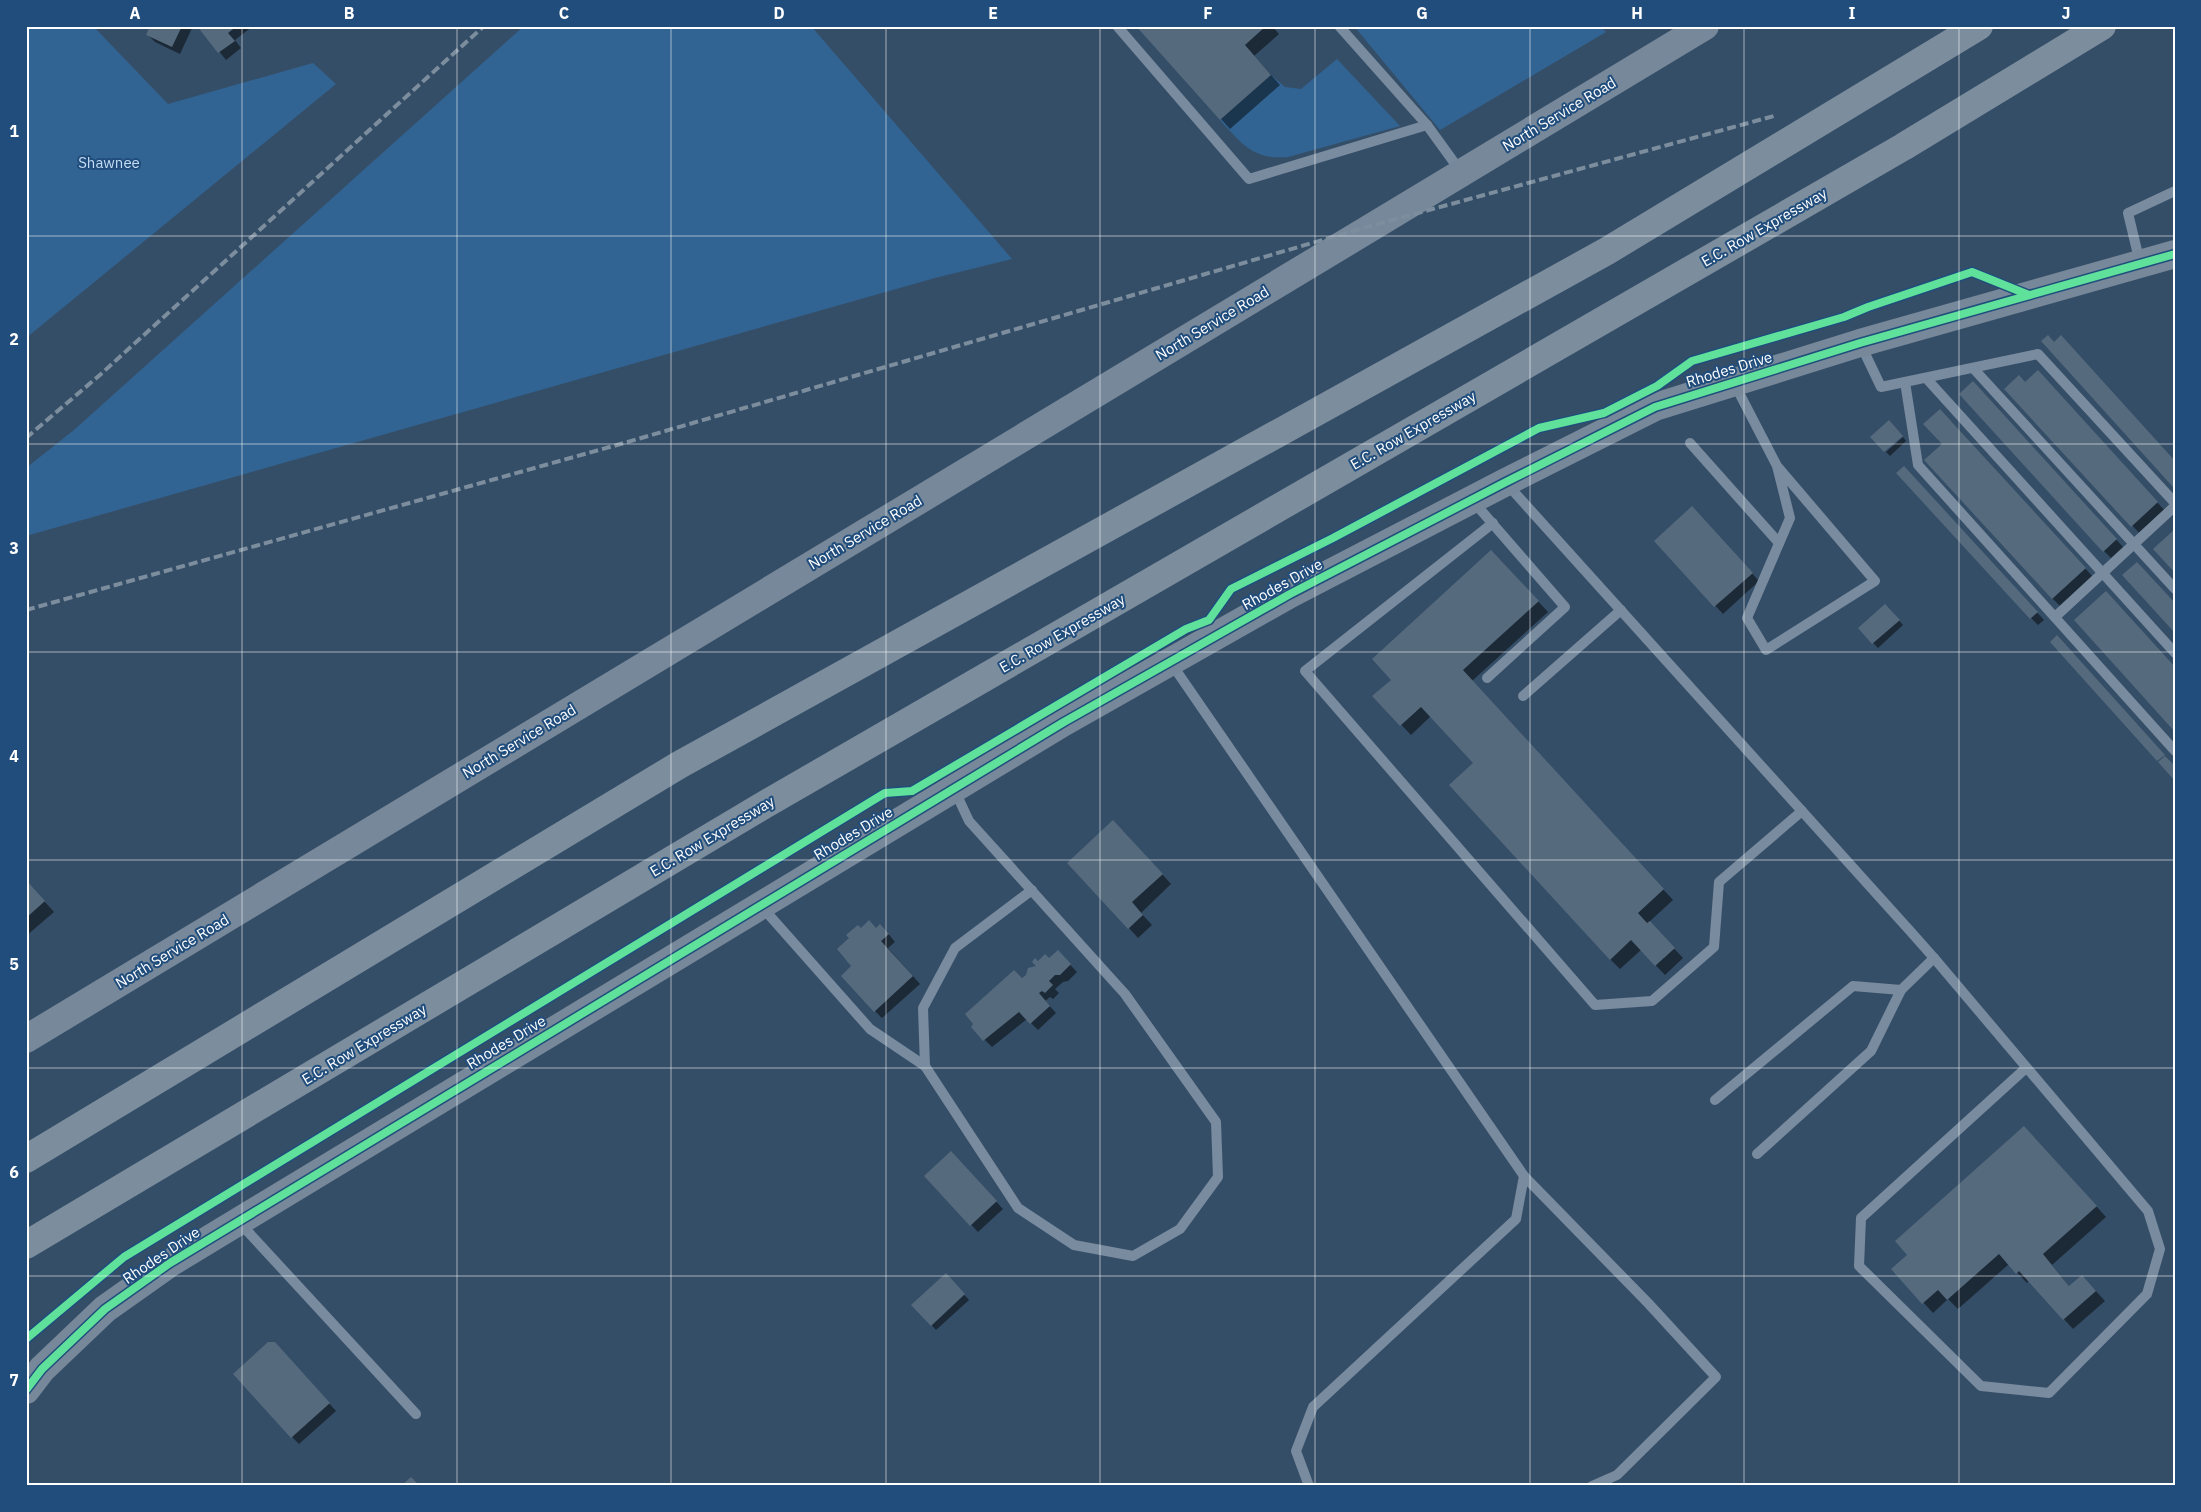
<svg xmlns="http://www.w3.org/2000/svg" width="2201" height="1512" font-family="'IBM Plex Sans',sans-serif">
<style>
.green{fill:#326493}
.shadow{fill:#0007}
.building{fill:#556a7d}
.lines{fill:none;stroke-linecap:round;stroke-linejoin:round}
.lane{stroke:#798b9e;stroke-width:10}
.secondary{stroke:#768899;stroke-width:28}
.highway{stroke:#7c8e9e;stroke-width:28}
.rail{stroke:#7c8e9e;stroke-width:4;stroke-dasharray:9 4;stroke-linecap:butt}
.cycleway-casing{stroke:#204d7c;stroke-width:11}
.cycleway{stroke:#60e19b;stroke-width:8}
.grid{fill:none;stroke:#fff;stroke-width:1;stroke-opacity:0.55}
.labels{text-anchor:middle;dominant-baseline:central;stroke-width:4;stroke-linejoin:round;paint-order:stroke}
.street-label{font-size:15px;fill:#fff;stroke:#204d7c}
.park-label{font-size:15px;fill:#c5ddf5;stroke:#204d7c}
.neatline{fill:none;stroke:#fff;stroke-width:2}
.grid-label{font-size:16px;text-anchor:middle;font-weight:bold;fill:#fff}
</style>
<rect width="100%" height="100%" fill="#354e67"/>
<g class="green">
<polygon points="26,26 93,26 168,104 313,63 336,84 26,338"/>
<polygon points="524,26 811,26 1012,259 935,278 26,536 26,468 74,430"/>
<polygon points="1354,26 1600,26 1606,32 1440,130"/>
<path d="M1337,59l63,67 -112,31c-35,3 -46,-13 -68,-37l51,-45 14,12 16,2z"/>
</g>
<g class="shadow">
<polygon points="152,26 193,26 180,54 155,42 148,35"/>
<polygon points="199,26 253,26 235,40 241,48 226,60"/>
<polygon points="1138,26 1272,26 1279,34 1254,56 1280,85 1230,129"/>
<polygon points="2047,382 2167,513 2142,536 2006,389 2025,383"/>
<polygon points="1980,390 2123,547 2111,558 2104,551"/>
<polygon points="1950,420 2094,578 2062,608 2052,598"/>
<polygon points="1903,437 1906,441 1890,456 1886,452"/>
<polygon points="1911,475 2044,620 2038,625 2031,618"/>
<polygon points="1699,515 1759,581 1723,614 1656,541"/>
<polygon points="1501,561 1548,612 1472,681 1673,900 1649,922 1683,958 1665,975 1641,950 1620,969 1610,959 1475,763 1431,716 1411,735 1374,696 1392,680"/>
<polygon points="1890,610 1903,625 1878,648 1859,628"/>
<polygon points="1123,831 1171,884 1141,913 1152,925 1138,938 1129,928"/>
<polygon points="26,881 54,912 26,936"/>
<polygon points="861,929 876,929 887,932 895,942 888,948 920,984 882,1018 875,1011 853,966 851,938"/>
<polygon points="1058,952 1077,972 1068,981 1063,982 1055,989 1059,993 1053,999 1050,997 1045,1001 1056,1013 1038,1030 1027,1019 992,1047 972,1027 1038,967 1038,962 1049,960"/>
<polygon points="2034,1137 2106,1217 2052,1265 2070,1287 2082,1276 2105,1301 2073,1329 2029,1281 2027,1283 2009,1264 1958,1309 1948,1299 1933,1313 1893,1269"/>
<polygon points="958,1160 1003,1209 978,1232 926,1176"/>
<polygon points="946,1275 969,1300 936,1330 913,1305"/>
<polygon points="282,1351 336,1411 299,1444 292,1437"/>
</g>
<g class="building">
<polygon points="150,26 182,26 172,47 146,35"/>
<polygon points="197,26 237,26 228,33 235,41 218,53"/>
<polygon points="1136,26 1266,26 1245,45 1271,75 1220,120"/>
<polygon points="2048,335 2054,342 2061,335 2175,461 2175,485 2173,487 2041,341"/>
<polygon points="2038,370 2158,502 2131,527 2004,389 2019,375 2025,382"/>
<polygon points="1973,381 2117,539 2103,552 1959,394"/>
<polygon points="1940,409 2086,568 2052,599 1924,460 1942,444 1923,424"/>
<polygon points="1889,420 1903,436 1884,452 1870,437"/>
<polygon points="1904,466 2038,612 2030,619 1896,473"/>
<polygon points="1692,506 1753,573 1714,607 1654,541"/>
<polygon points="2175,529 2175,573 2153,549"/>
<polygon points="1491,550 1539,601 1463,670 1664,889 1638,913 1647,923 1650,921 1675,948 1655,966 1631,940 1610,960 1449,785 1473,763 1421,707 1400,726 1372,696 1391,680 1372,659"/>
<polygon points="2137,562 2175,603 2175,633 2122,575"/>
<polygon points="2106,591 2175,667 2175,732 2074,620"/>
<polygon points="1885,604 1900,620 1872,644 1858,628"/>
<polygon points="2057,635 2165,755 2157,761 2050,642"/>
<polygon points="2165,756 2175,766 2175,781 2158,762"/>
<polygon points="1113,820 1163,874 1132,902 1143,915 1128,929 1067,863"/>
<polygon points="26,880 45,901 26,918"/>
<polygon points="869,920 876,928 880,924 889,934 881,941 913,976 874,1012 841,976 851,966 837,949 849,938 846,935 858,925 861,928"/>
<polygon points="1058,950 1071,964 1060,975 1055,975 1049,981 1053,985 1045,993 1042,991 1039,993 1050,1006 1030,1024 1019,1012 983,1041 971,1027 973,1024 965,1014 1014,970 1022,978 1026,975 1028,968 1036,966 1032,962 1035,958 1038,961 1045,954 1049,958"/>
<polygon points="2024,1126 2097,1206 2043,1254 2069,1286 2082,1275 2096,1291 2063,1320 2019,1271 2016,1274 1999,1254 1947,1300 1938,1290 1922,1304 1891,1269 1907,1255 1895,1241"/>
<polygon points="951,1151 997,1201 970,1226 924,1176"/>
<polygon points="946,1273 965,1294 931,1326 911,1305"/>
<polygon points="268,1342 275,1342 330,1403 291,1438 233,1374"/>
<polygon points="411,1477 420,1486 401,1486"/>
</g>
<g class="lines">
<g class="lane">
<polyline points="1117,26 1249,179 1427,125"/>
<polyline points="1339,26 1427,125 1461,172"/>
<polyline points="2140,263 2128,213 2175,191"/>
<polyline points="1860,343 1881,387 2038,354 2175,503"/>
<polyline points="1973,368 2175,589"/>
<polyline points="1926,378 2175,653"/>
<polyline points="1905,382 1918,465 2175,751"/>
<polyline points="1734,383 1777,466 1790,518 1747,618 1766,650 1875,581 1777,466"/>
<polyline points="1690,443 1779,543"/>
<polyline points="1506,483 1911,932 1934,958 2148,1211 2160,1249 2147,1294 2049,1393 1981,1386 1859,1266 1861,1218 2026,1068"/>
<polyline points="1472,500 1565,607 1487,678"/>
<polyline points="1493,523 1305,671 1595,1005 1652,1001 1714,947 1719,882 1802,811"/>
<polyline points="2055,617 2175,506"/>
<polyline points="1171,663 1524,1176 1648,1303 1716,1377 1617,1475 1592,1486"/>
<polyline points="1523,696 1621,610"/>
<polyline points="762,907 870,1029 925,1066 1018,1208 1074,1245 1133,1256 1180,1229 1218,1177 1216,1122 1125,994 969,821 954,789"/>
<polyline points="925,1066 923,1008 955,948 1032,890"/>
<polyline points="1715,1100 1853,986 1901,990"/>
<polyline points="1757,1154 1871,1051 1901,990 1934,958"/>
<polyline points="239,1222 416,1414"/>
<polyline points="1309,1486 1296,1451 1313,1407 1516,1219 1524,1176"/>
</g>
<g class="secondary">
<polyline points="26,1039 1705,26"/>
<polyline points="26,1390 42,1369 105,1309 170,1263 1064,722 1290,594 1506,482 1655,407 1860,343 2175,254"/>
</g>
<g class="highway">
<polyline points="26,1159 679,765 1607,251 1979,26"/>
<polyline points="26,1245 764,805 1903,147 2102,26"/>
</g>
<g class="rail">
<polyline points="26,438 101,374 484,26"/>
<polyline points="26,610 617,445 1374,225 1774,116"/>
</g>
<defs>
<g id="cycleway">
<polyline points="26,1339 124,1257 885,793 912,791 1186,629 1209,620 1231,589 1333,538 1539,428 1604,413 1657,386 1692,361 1844,317 1868,307 1972,272 2029,295"/>
<polyline points="26,1390 42,1369 105,1309 170,1263 1064,722 1290,594 1506,482 1655,407 1860,343 2175,254"/>
</g>
</defs>
<use href="#cycleway" class="cycleway-casing"/>
<use href="#cycleway" class="cycleway"/>
</g>
<path class="grid" d="M242,26v1460M457,26v1460M671,26v1460M886,26v1460M1100,26v1460M1315,26v1460M1530,26v1460M1744,26v1460M1959,26v1460M26,236h2149M26,444h2149M26,652h2149M26,860h2149M26,1068h2149M26,1276h2149"/>
<g class="labels">
<g class="street-label">
<text transform="translate(1559 114) rotate(-31)">North Service Road</text>
<text transform="translate(1764 227) rotate(-30)">E.C. Row Expressway</text>
<text transform="translate(1212 323) rotate(-31)">North Service Road</text>
<text transform="translate(1729 369) rotate(-17)">Rhodes Drive</text>
<text transform="translate(1413 430) rotate(-30)">E.C. Row Expressway</text>
<text transform="translate(865 532) rotate(-31)">North Service Road</text>
<text transform="translate(1282 584) rotate(-29)">Rhodes Drive</text>
<text transform="translate(1062 633) rotate(-30)">E.C. Row Expressway</text>
<text transform="translate(519 741) rotate(-31)">North Service Road</text>
<text transform="translate(853 833) rotate(-31)">Rhodes Drive</text>
<text transform="translate(712 836) rotate(-31)">E.C. Row Expressway</text>
<text transform="translate(172 951) rotate(-31)">North Service Road</text>
<text transform="translate(506 1042) rotate(-31)">Rhodes Drive</text>
<text transform="translate(364 1044) rotate(-31)">E.C. Row Expressway</text>
<text transform="translate(161 1255) rotate(-34)">Rhodes Drive</text>
</g>
<g class="park-label">
<text x="109" y="162">Shawnee</text>
</g>
</g>
<rect width="2201" height="1512" fill="none" stroke="#204d7c" stroke-width="55"/>
<rect x="28" y="28" width="2146" height="1456" class="neatline"/>
<g class="grid-label">
<text x="135" y="19">A</text>
<text x="349" y="19">B</text>
<text x="564" y="19">C</text>
<text x="779" y="19">D</text>
<text x="993" y="19">E</text>
<text x="1208" y="19">F</text>
<text x="1422" y="19">G</text>
<text x="1637" y="19">H</text>
<text x="1852" y="19">I</text>
<text x="2066" y="19">J</text>
<text x="14" y="137">1</text>
<text x="14" y="345">2</text>
<text x="14" y="554">3</text>
<text x="14" y="762">4</text>
<text x="14" y="970">5</text>
<text x="14" y="1178">6</text>
<text x="14" y="1386">7</text>
</g>
</svg>
